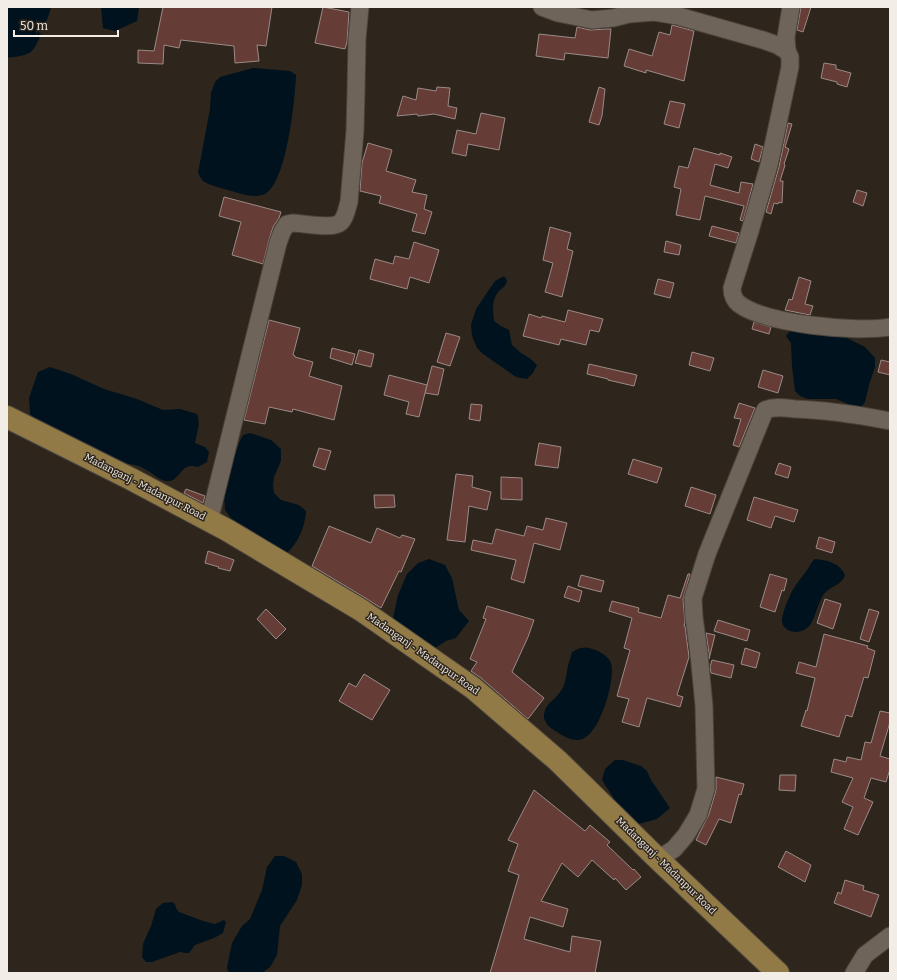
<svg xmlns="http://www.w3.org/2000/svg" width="897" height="980" font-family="Bitter,serif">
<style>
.water{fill:#00121d}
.building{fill:#663d36;stroke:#9b8a87}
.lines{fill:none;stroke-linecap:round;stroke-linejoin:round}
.minor-casing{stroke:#4b443c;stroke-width:19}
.major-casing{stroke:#4b443c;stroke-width:24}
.minor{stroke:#6e6459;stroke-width:17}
.major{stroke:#917a46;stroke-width:22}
.labels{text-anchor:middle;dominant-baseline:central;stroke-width:3;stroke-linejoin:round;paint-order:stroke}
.street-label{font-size:10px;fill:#f3ede7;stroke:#2e261c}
</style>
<rect width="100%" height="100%" fill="#2e261c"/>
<g class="water">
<path d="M7,7h44c-2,9 -13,38 -19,44 -5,5 -19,6 -25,7z"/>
<polygon points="101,7 139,7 137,21 115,31 103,28"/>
<path d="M253,68l37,3 6,4c-1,24 -9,107 -31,119 -9,4 -21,1 -30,-2 -7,-2 -27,-7 -32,-11 -2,-2 -3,-5 -5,-8l12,-64 1,-16 4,-11 5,-5z"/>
<path d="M504,276l3,4c-1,6 -3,7 -7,10 -9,9 -7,20 -6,31l7,5 8,4 3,15 9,8 10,6 6,6 -4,8 -6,6 -11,-2 -33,-23 -6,-6 -5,-12 -1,-11 5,-16 19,-28z"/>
<polygon points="791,329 843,336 865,347 875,358 875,367 869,385 865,402 860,409 851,407 846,403 836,399 808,399 800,396 795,391 792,366 791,343 786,336"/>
<path d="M50,367l21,7 33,15 33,10 26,11 17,-1 17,5c4,12 0,16 -2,29l10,4 4,5 -2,10 -9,5c-2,0 -4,-1 -6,-1 -11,-1 -13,16 -25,15 -7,0 -13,-7 -19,-10 -9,-6 -16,-7 -27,-8l-82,-38 -9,-11 -1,-16 9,-26z"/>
<path d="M250,433l21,7 10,9v12l-7,16 -1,8 1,8 7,7 18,5 7,6c-1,16 -7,30 -19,42h-8l-44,-29 -10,-14 -1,-16 3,-16 12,-35 4,-8z"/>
<polygon points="429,559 445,565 452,578 459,610 469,621 456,638 446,641 435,648 425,650 401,634 393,618 398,595 407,574 418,563"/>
<path d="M815,559c12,1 25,4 30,16 -3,11 -17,11 -23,22 -4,7 -8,23 -12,28 -3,4 -9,7 -14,7 -5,0 -13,-3 -14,-10 -1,-7 8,-28 12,-34 3,-5 7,-10 11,-15 4,-5 5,-10 10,-14z"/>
<path d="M580,648c3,0 6,-1 9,0 7,1 20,8 22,15 5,16 -11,71 -29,76 -9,3 -17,-2 -25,-7 -7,-4 -14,-9 -13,-18 1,-10 11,-14 16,-22 6,-7 6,-17 8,-26 1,-5 3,-9 4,-14z"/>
<polygon points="615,760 623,760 641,766 647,771 651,780 670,808 657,819 635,825 616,812 613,797 602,780 605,769"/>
<polygon points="275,856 284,856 296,862 302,874 302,885 297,900 280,926 277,955 270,967 262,973 229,973 227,968 229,957 232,943 242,926 250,919 262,890 267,867"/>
<polygon points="172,902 175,904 176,908 179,912 203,921 215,924 224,920 226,922 223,933 214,938 195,945 189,953 186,953 180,952 152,962 146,962 142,957 143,944 151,926 156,909 163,903"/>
</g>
<g class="building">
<polygon points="163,7 272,7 266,46 257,45 259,61 235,63 234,46 181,40 179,48 164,45 163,64 138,63 138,50 154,51"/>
<polygon points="323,7 349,12 347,42 345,49 315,43"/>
<polygon points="801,7 811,7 803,32 797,30"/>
<polygon points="672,25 694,31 684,81 646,70 646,73 624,66 629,49 652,56 659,32 670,35"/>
<polygon points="577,27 590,30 606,29 611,29 608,58 565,53 564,60 536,56 539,34 575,38"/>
<polygon points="824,63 836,65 836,69 851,73 847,87 837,84 837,82 821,78"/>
<polygon points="437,87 450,88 448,106 457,108 455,119 434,114 418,116 417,114 397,116 403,96 416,100 418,88 436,91"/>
<polygon points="599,87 605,89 602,116 599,125 589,122"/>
<polygon points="670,101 685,104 679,128 664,124"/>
<polygon points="481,113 505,118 499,150 468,144 466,156 452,153 457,130 476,134"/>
<polygon points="788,123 792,124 785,147 789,149 784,164 785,165 780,181 783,181 782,203 779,202 778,204 774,203 771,214 766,212 779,167"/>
<polygon points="368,143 392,150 386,171 416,180 412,192 427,195 424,209 432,212 425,234 412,231 417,214 379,203 381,196 360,191 362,163"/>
<polygon points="755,144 763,147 759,162 751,159"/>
<polygon points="694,148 720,155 720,153 732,157 728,168 715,164 710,185 739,193 741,182 753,184 743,221 740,220 744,206 705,196 700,220 676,215 681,189 674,187 679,166 688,168"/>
<polygon points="857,190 867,193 863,206 853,202"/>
<polygon points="224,197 281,212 279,218 273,227 269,240 263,264 232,255 241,222 219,216"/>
<polygon points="712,226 739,233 736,243 709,236"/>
<polygon points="550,227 571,233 567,249 573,251 562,297 545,292 553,263 543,260"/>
<polygon points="666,241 681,245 679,255 664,252"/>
<polygon points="414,242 439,250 429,283 410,277 407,289 370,279 375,259 393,264 395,256 409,259"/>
<polygon points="799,277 811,281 805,304 813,306 810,315 785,310 789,299 792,300"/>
<polygon points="658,279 674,283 670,298 654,294"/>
<polygon points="568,310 603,319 599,332 590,330 586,345 561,339 559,345 523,336 529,314 541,318 542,316 565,322"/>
<polygon points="269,320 300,328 293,355 295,356 295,357 313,362 309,376 342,386 334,420 293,409 292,412 269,407 265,424 244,420"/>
<polygon points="754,322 771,327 769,334 752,329"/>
<polygon points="446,333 460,337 450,366 437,362"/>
<polygon points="332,348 355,354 352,365 330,358"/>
<polygon points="359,350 374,354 371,367 355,363"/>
<polygon points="692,352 714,358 710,371 689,365"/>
<polygon points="881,360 890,362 890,375 878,372"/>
<polygon points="589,364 637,375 634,386 608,380 608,379 587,374"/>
<polygon points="432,366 444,369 438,395 425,393"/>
<polygon points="763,370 783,376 778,393 758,387"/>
<polygon points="389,375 427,385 419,417 406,414 409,402 384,395"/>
<polygon points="739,403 755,408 739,447 733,445 741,419 734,418"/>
<polygon points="471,404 482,405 480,421 469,419"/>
<polygon points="539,443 561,447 558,468 535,465"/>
<polygon points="319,448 331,451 325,470 313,466"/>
<polygon points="633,459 662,468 657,483 628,474"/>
<polygon points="779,463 791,467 788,478 775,474"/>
<polygon points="456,474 473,476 472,487 491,492 487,510 469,506 465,542 447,540"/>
<polygon points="501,477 522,478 522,500 501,499"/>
<polygon points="691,487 716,495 710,514 685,506"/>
<polygon points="186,489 205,496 203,503 184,493"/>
<polygon points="374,495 394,495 395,507 375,508"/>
<polygon points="754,497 798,510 794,522 775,516 771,528 747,520"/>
<polygon points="546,518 567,523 560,550 534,543 524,583 511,579 516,560 471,550 473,540 492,544 496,529 524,536 527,526 543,530"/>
<polygon points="329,526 371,543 377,528 400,538 402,535 415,539 401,572 399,571 381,608 367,599 312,566"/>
<polygon points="819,537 835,542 832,553 816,548"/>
<polygon points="208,551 234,560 230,571 218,568 219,567 205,563"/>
<polygon points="688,574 690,574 683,599 685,622 684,626 685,626 689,657 677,695 683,697 680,707 647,698 639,727 622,722 629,699 617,696 630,650 624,648 632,618 609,611 612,601 639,608 638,612 661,618 668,595 680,598"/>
<polygon points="770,574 787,579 784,591 782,590 775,612 760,607"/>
<polygon points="581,575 604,581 601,592 578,586"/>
<polygon points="568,586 582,591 579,602 564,597"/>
<polygon points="825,599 841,604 833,629 817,623"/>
<polygon points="487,606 534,620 528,637 512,672 544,698 528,719 481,678 471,671 477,662 470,659 486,619 483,618"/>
<polygon points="266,609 286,629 276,639 257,619"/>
<polygon points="869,609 879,612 869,642 860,639"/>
<polygon points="718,620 750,630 747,641 714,631"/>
<polygon points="706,633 715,635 709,659 709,653"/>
<polygon points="824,634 868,646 867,648 875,651 868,678 864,677 852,717 846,715 839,737 801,726 806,710 807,711 815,678 796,673 799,662 816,667"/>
<polygon points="745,648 760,653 756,668 741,664"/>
<polygon points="712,660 734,665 731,678 711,673 710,667"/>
<polygon points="364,674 390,690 372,720 339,701 349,683 356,687"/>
<polygon points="880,711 890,713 890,722 880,756 890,759 890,769 886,782 871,778 864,798 873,802 858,835 844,829 853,807 842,802 853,778 831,772 834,759 846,762 847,757 861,760 865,742 871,743"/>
<polygon points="780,775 796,775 795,791 779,790"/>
<polygon points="716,777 744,784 741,795 739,794 731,823 719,819 706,845 696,840 709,814 716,790"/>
<polygon points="534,790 585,831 590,825 610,842 607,845 633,870 634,869 641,877 626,890 615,878 614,880 592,860 578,877 562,863 541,901 568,909 563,927 530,917 524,939 570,952 572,936 601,941 595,973 490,973 519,875 508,871 518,844 508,840"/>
<polygon points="786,851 811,865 805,882 778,867"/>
<polygon points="845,880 864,886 863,890 879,895 871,917 834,903 838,892 841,894"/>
</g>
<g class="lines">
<defs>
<g id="minor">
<path d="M542,7l16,6 34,7 21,-2 16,-4 25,-2 24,4 85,24 14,5 10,6 3,6v10l-21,98 -19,66 -18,57c0,7 2,12 7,16 27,20 118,29 151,23"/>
<polyline points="787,51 786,37 791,7"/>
<path d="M209,521l69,-278 4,-11 5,-8 5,-1c11,0 41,7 49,-1 5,-5 6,-14 8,-20l6,-71 1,-41 1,-51 3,-32"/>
<path d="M658,859l16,-10 12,-14 12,-20 8,-26 -2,-83 -5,-52 -5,-37 -1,-19 14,-44 58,-144c10,-4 20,-2 30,-1 32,1 64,6 95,12"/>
<polyline points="854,973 865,955 890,936"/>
</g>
<polyline id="major" points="7,417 131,479 227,530 361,610 473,688 557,760 658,859 778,973"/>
</defs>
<use href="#minor" class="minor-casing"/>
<use href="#major" class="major-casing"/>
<use href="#minor" class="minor"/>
<use href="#major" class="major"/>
</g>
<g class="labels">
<g class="street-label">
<text transform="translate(145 487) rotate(27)">Madanganj - Madanpur Road</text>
<text transform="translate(423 654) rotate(35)">Madanganj - Madanpur Road</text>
<text transform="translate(666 866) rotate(44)">Madanganj - Madanpur Road</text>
</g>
</g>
<rect width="897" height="980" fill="none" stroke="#f3ede7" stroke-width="16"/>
<path d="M14 30v6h104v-6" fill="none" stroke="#f3ede7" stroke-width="2"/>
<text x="20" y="30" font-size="12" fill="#f3ede7" stroke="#2e261c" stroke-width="3" paint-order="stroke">50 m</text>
</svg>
